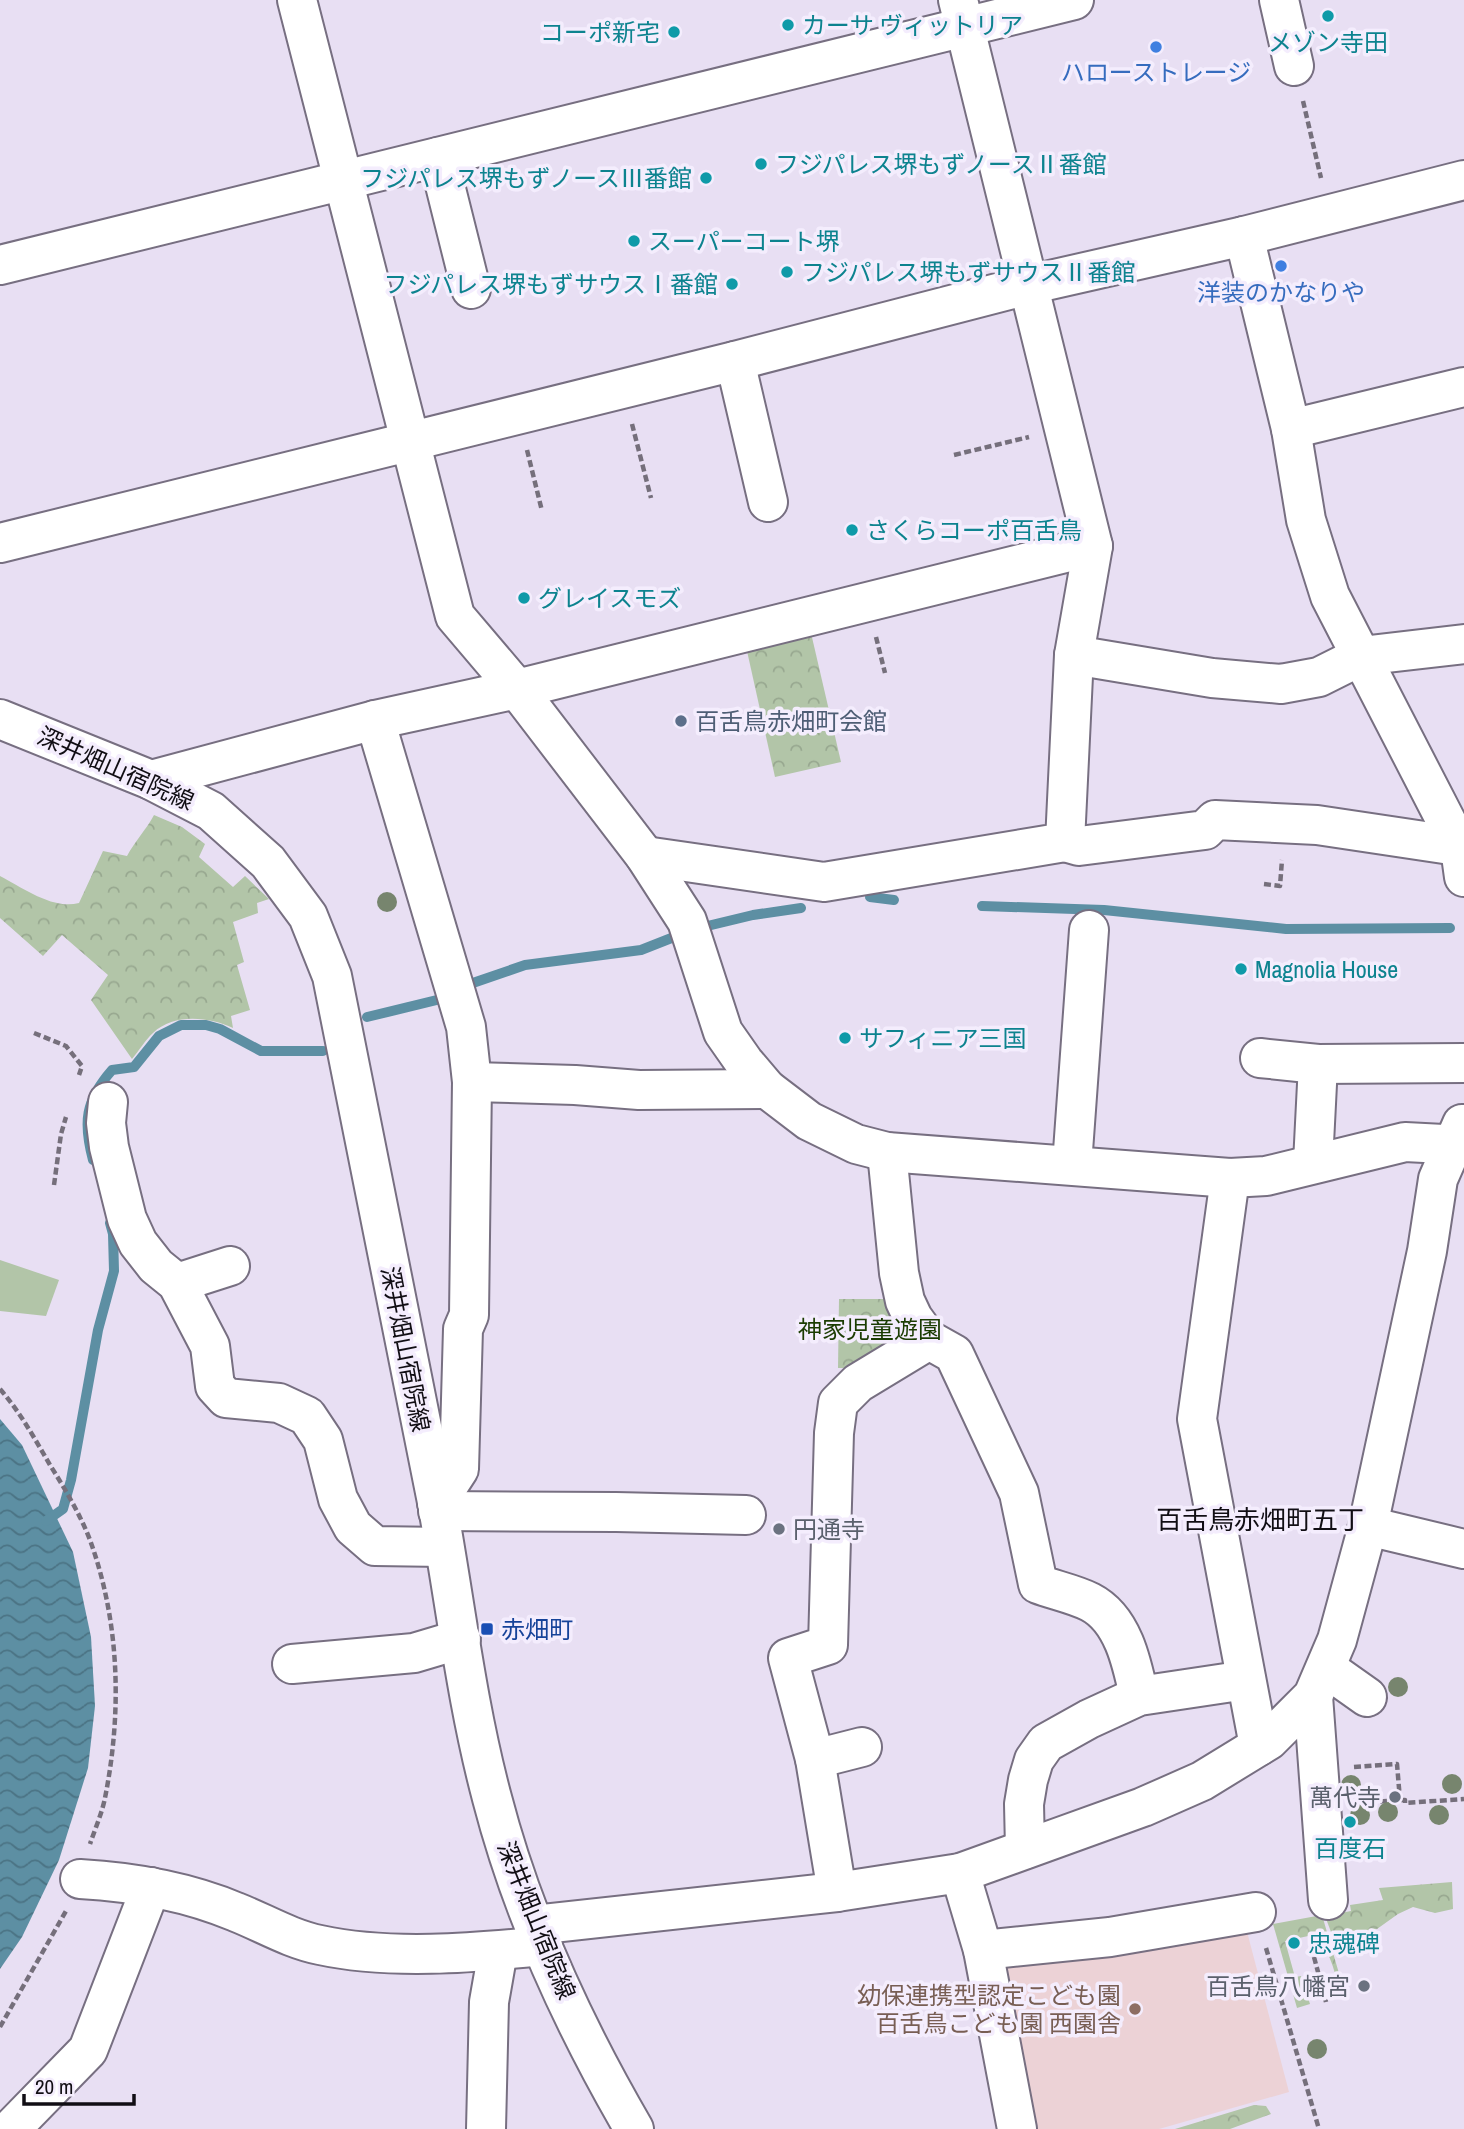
<svg xmlns="http://www.w3.org/2000/svg" width="1464" height="2129" font-family="'Archivo Narrow','Noto Sans JP',sans-serif">
<style>
.education{fill:#ecd2d6}
.grass{fill:#b2c5a8}
.forest{fill:url(#forest-crowns)}
.water{fill:url(#water-waves)}
.lines{fill:none;stroke-linecap:round;stroke-linejoin:round}
.stream{stroke:#5d8fa3;stroke-width:10}
.minor-casing{stroke:#776f81;stroke-width:42}
.major-casing{stroke:#776f81;stroke-width:42}
.path{stroke:#756f7b;stroke-width:4.5;stroke-dasharray:7 3.5;stroke-linecap:butt}
.minor{stroke:#fff;stroke-width:38}
.major{stroke:#fff;stroke-width:38}
.tree{fill:#77856e}
.culture-dot{fill:#0f9aa8;stroke:#f4edfd;stroke-width:2.5}
.shop-dot{fill:#3f7fe0;stroke:#f4edfd;stroke-width:2.5}
.service-dot{fill:#5c6f8a;stroke:#f4edfd;stroke-width:2.5}
.worship-dot{fill:#6b7280;stroke:#f4edfd;stroke-width:2.5}
.transit-dot{fill:#1a4fb4;stroke:#f4edfd;stroke-width:2.5}
.education-dot{fill:#8d6e63;stroke:#f4edfd;stroke-width:2.5}
.labels{text-anchor:middle;dominant-baseline:central;stroke-width:7;stroke-linejoin:round;paint-order:stroke}
.culture-label{font-size:24px;fill:#0d838f;stroke:#f4edfd;text-anchor:start}
.shop-label{font-size:24px;fill:#366cbe;stroke:#f4edfd}
.service-label{font-size:24px;fill:#4e5e75;stroke:#f4edfd;text-anchor:start}
.street-label{font-size:24px;fill:#110e14;stroke:#f4edfd}
.park-label{font-size:24px;fill:#1b3c02;stroke:#f4edfd}
.worship-label{font-size:24px;fill:#5b616d;stroke:#f4edfd;text-anchor:end}
.transit-label{font-size:24px;fill:#164399;stroke:#f4edfd;text-anchor:start}
.education-label{font-size:24px;fill:#785e54;stroke:#f4edfd;text-anchor:end}
.neighbourhood-label{font-size:26px;fill:#110e14;stroke:#f4edfd}
</style>
<defs>
<pattern id="forest-crowns" width="20" height="18" patternUnits="userSpaceOnUse" patternTransform="scale(1.75)"><rect width="20" height="18" fill="#b2c5a8"/><path d="M2 6a3 3 0 1 1 6 0M12 15a3 3 0 1 1 6 0" fill="none" stroke="#98a890"/></pattern>
<pattern id="water-waves" width="16" height="10" patternUnits="userSpaceOnUse" patternTransform="scale(1.75)"><rect width="16" height="10" fill="#5d8fa3"/><path d="M0 5q4-4 8 0t8 0" fill="none" stroke="#4b7384"/></pattern>
</defs>
<rect width="100%" height="100%" fill="#e8dff3"/>
<polygon class="education" points="1245,1924 1289,2092 1159,2129 1029,2129 995,1970 1006,1956"/>
<polygon class="grass" points="0,1260 59,1280 46,1316 0,1311"/>
<g class="forest">
<polygon points="811,633 841,762 775,777 747,651"/>
<path d="M154,815l28,12 23,17 -6,13 34,30 12,-11 24,23 -12,4 1,10 -25,9 11,40 -7,3 13,45 -19,6 2,12c-24,-11 -59,-15 -80,5 -8,7 -14,18 -21,26l-41,-59 17,-25 -46,-40 -19,21 -43,-38v-42c23,12 53,34 79,27l24,-52 24,5c8,-15 19,-26 27,-41z"/>
<polygon points="839,1299 890,1299 911,1342 856,1368 838,1368"/>
<polygon points="1452,1882 1453,1909 1435,1913 1413,1907 1398,1914 1377,1929 1359,1933 1357,1951 1337,1948 1325,1916 1351,1911 1350,1905 1383,1900 1379,1888"/>
<path d="M1322,1915l23,79 -4,2c-6,-22 -10,-47 -28,-61l-28,6 10,36 6,-1 9,28 -13,4 -24,-84z"/>
<polygon points="1254,2105 1266,2106 1271,2114 1230,2129 1175,2129"/>
</g>
<polygon class="water" points="0,1419 22,1445 73,1552 91,1637 95,1706 88,1768 59,1860 22,1937 0,1969"/>
<g class="lines">
<g class="stream">
<polyline points="870,897 894,900"/>
<polyline points="982,906 1104,910 1286,929 1450,928"/>
<polyline points="699,928 753,915 801,908"/>
<polyline points="367,1017 445,998 467,985 525,965 641,950 674,937"/>
<path d="M93,1160c-10,-38 -8,-59 19,-90l22,-3 25,-31 22,-11h25l14,4 41,22h62"/>
<polyline points="46,1521 63,1509 71,1480 98,1330 114,1271 113,1234 110,1223"/>
</g>
<defs>
<g id="minor">
<polyline points="297,0 455,616 517,689 645,856 687,921 723,1032 744,1062 767,1089 809,1121 856,1144 887,1152 1230,1178 1266,1176 1405,1142 1464,1145"/>
<polyline points="1279,0 1294,66"/>
<polyline points="438,157 471,289"/>
<polyline points="1244,236 1291,429 1306,520 1330,596 1460,848 1464,877"/>
<polyline points="0,265 1074,0"/>
<polyline points="735,361 768,502"/>
<polyline points="1291,429 1464,387"/>
<polyline points="0,543 735,361 1028,285 1244,236 1464,180"/>
<polyline points="1074,655 1212,678 1281,684 1319,677 1361,656 1464,644"/>
<polyline points="375,720 466,1027 472,1082 469,1315 463,1329 459,1469 437,1503"/>
<polyline points="151,780 375,720 517,689 1093,546"/>
<polyline points="1065,842 1079,846 1205,830 1215,820 1317,825 1464,847"/>
<polyline points="645,856 824,882 1065,842 1074,655 1093,546 958,0"/>
<polyline points="1260,1058 1318,1064 1464,1063"/>
<polyline points="472,1082 575,1085 639,1090 767,1089"/>
<polyline points="108,1102 106,1123 109,1147 127,1219 138,1243 156,1266 177,1283 210,1346 215,1386 226,1398 279,1403 307,1416 323,1440 338,1499 353,1527 375,1546 444,1547"/>
<polyline points="1313,1163 1318,1064"/>
<polyline points="1072,1165 1089,930"/>
<polyline points="1230,1178 1197,1419 1259,1746"/>
<polyline points="177,1283 230,1266"/>
<path d="M929,1340l25,14 65,139 19,91c16,6 36,10 52,18 33,17 42,61 49,94"/>
<polyline points="438,1511 616,1512 746,1515"/>
<polyline points="1368,1526 1464,1549"/>
<polyline points="292,1664 414,1653 461,1639"/>
<polyline points="1326,1668 1367,1697"/>
<polyline points="1313,1696 1328,1900"/>
<polyline points="815,1759 862,1747"/>
<polyline points="1025,1849 1024,1804 1028,1780 1034,1760 1046,1743 1089,1719 1139,1696 1246,1680"/>
<polyline points="960,1873 983,1950 1017,2129"/>
<path d="M80,1879c53,3 106,12 156,33 28,11 54,27 84,33 69,15 153,8 223,1"/>
<polyline points="837,1892 815,1759 788,1658 828,1645 834,1433 838,1403 858,1383 929,1340 913,1318 905,1301 899,1273 887,1152"/>
<polyline points="534,1925 837,1892 960,1873 1143,1807 1202,1781 1269,1740 1313,1696 1337,1640 1368,1526 1427,1251 1438,1179 1462,1124"/>
<polyline points="983,1950 1110,1937 1256,1912"/>
<polyline points="11,2129 88,2050 151,1887"/>
<polyline points="486,2129 489,2002 498,1951"/>
</g>
<path id="major" d="M0,719l151,61 60,31 57,51 40,54 24,60c35,175 71,350 105,526 18,98 29,199 55,296 30,116 82,228 142,331"/>
</defs>
<use href="#minor" class="minor-casing"/>
<use href="#major" class="major-casing"/>
<g class="path">
<polyline points="1303,101 1321,178"/>
<polyline points="632,424 651,498"/>
<polyline points="527,450 542,511"/>
<polyline points="954,455 1029,437"/>
<polyline points="876,637 885,673"/>
<polyline points="1264,884 1280,886 1282,860"/>
<polyline points="34,1033 66,1046 82,1066 79,1075"/>
<polyline points="54,1185 61,1134 66,1117"/>
<path d="M0,1389c20,23 35,50 50,76 15,24 30,49 40,75 30,83 32,172 15,258 -3,15 -10,31 -15,46"/>
<polyline points="1354,1767 1397,1764 1400,1800"/>
<polyline points="1359,1803 1400,1800 1405,1800 1405,1803 1464,1799"/>
<polyline points="1363,1853 1376,1852"/>
<polyline points="1266,1948 1319,2129"/>
<polyline points="1314,1957 1326,2002"/>
<polyline points="0,2027 66,1911"/>
</g>
<use href="#minor" class="minor"/>
<use href="#major" class="major"/>
</g>
<g class="tree">
<circle cx="387" cy="902" r="10"/>
<circle cx="1398" cy="1687" r="10"/>
<circle cx="1452" cy="1784" r="10"/>
<circle cx="1351" cy="1785" r="10"/>
<circle cx="1388" cy="1812" r="10"/>
<circle cx="1360" cy="1815" r="10"/>
<circle cx="1439" cy="1815" r="10"/>
<circle cx="1317" cy="2049" r="10"/>
</g>
<g class="culture-dot">
<circle cx="1328" cy="16" r="7"/>
<circle cx="788" cy="25" r="7"/>
<circle cx="674" cy="32" r="7"/>
<circle cx="761" cy="164" r="7"/>
<circle cx="706" cy="178" r="7"/>
<circle cx="634" cy="241" r="7"/>
<circle cx="787" cy="272" r="7"/>
<circle cx="732" cy="284" r="7"/>
<circle cx="852" cy="530" r="7"/>
<circle cx="524" cy="598" r="7"/>
<circle cx="1241" cy="969" r="7"/>
<circle cx="845" cy="1038" r="7"/>
<circle cx="1350" cy="1822" r="7"/>
<circle cx="1294" cy="1943" r="7"/>
</g>
<g class="shop-dot">
<circle cx="1156" cy="47" r="7"/>
<circle cx="1281" cy="266" r="7"/>
</g>
<circle class="service-dot" cx="681" cy="721" r="7"/>
<g class="worship-dot">
<circle cx="779" cy="1529" r="7"/>
<circle cx="1395" cy="1797" r="7"/>
<circle cx="1364" cy="1986" r="7"/>
</g>
<rect class="transit-dot" x="480" y="1622" width="14" height="14" rx="3.5"/>
<circle class="education-dot" cx="1135" cy="2009" r="7"/>
<g class="labels">
<g class="culture-label">
<text x="802" y="25">カーサ ヴィットリア</text>
<text x="660" y="32" text-anchor="end">コーポ新宅</text>
<text x="1328" y="42" text-anchor="middle">メゾン寺田</text>
<text x="775" y="164">フジパレス堺もずノースⅡ番館</text>
<text x="692" y="178" text-anchor="end">フジパレス堺もずノースⅢ番館</text>
<text x="648" y="241">スーパーコート堺</text>
<text x="801" y="272">フジパレス堺もずサウスⅡ番館</text>
<text x="718" y="284" text-anchor="end">フジパレス堺もずサウスⅠ番館</text>
<text x="866" y="530">さくらコーポ百舌鳥</text>
<text x="538" y="598">グレイスモズ</text>
<text x="1255" y="969">Magnolia House</text>
<text x="859" y="1038">サフィニア三国</text>
<text x="1350" y="1848" text-anchor="middle">百度石</text>
<text x="1308" y="1943">忠魂碑</text>
</g>
<g class="shop-label">
<text x="1156" y="72">ハローストレージ</text>
<text x="1281" y="292">洋装のかなりや</text>
</g>
<g class="service-label">
<text x="695" y="721">百舌鳥赤畑町会館</text>
</g>
<g class="street-label">
<text transform="translate(116 768) rotate(24)">深井畑山宿院線</text>
<text transform="translate(406 1349) rotate(79)">深井畑山宿院線</text>
<text transform="translate(537 1920) rotate(68)">深井畑山宿院線</text>
</g>
<g class="park-label">
<text x="870" y="1329">神家児童遊園</text>
</g>
<g class="worship-label">
<text x="793" y="1529" text-anchor="start">円通寺</text>
<text x="1381" y="1797">萬代寺</text>
<text x="1350" y="1986">百舌鳥八幡宮</text>
</g>
<g class="transit-label">
<text x="501" y="1629">赤畑町</text>
</g>
<g class="education-label">
<text x="1121" y="1995">幼保連携型認定こども園<tspan x="1121" dy="28">百舌鳥こども園 西園舎</tspan></text>
</g>
<g class="neighbourhood-label">
<text x="1260" y="1519">百舌鳥赤畑町五丁</text>
</g>
</g>
<path d="M24 2094v10h110v-10" fill="none" stroke="#110e14" stroke-width="3.5"/>
<text x="35" y="2094" font-size="21" fill="#110e14" stroke="#f4edfd" stroke-width="5" paint-order="stroke">20 m</text>
</svg>
